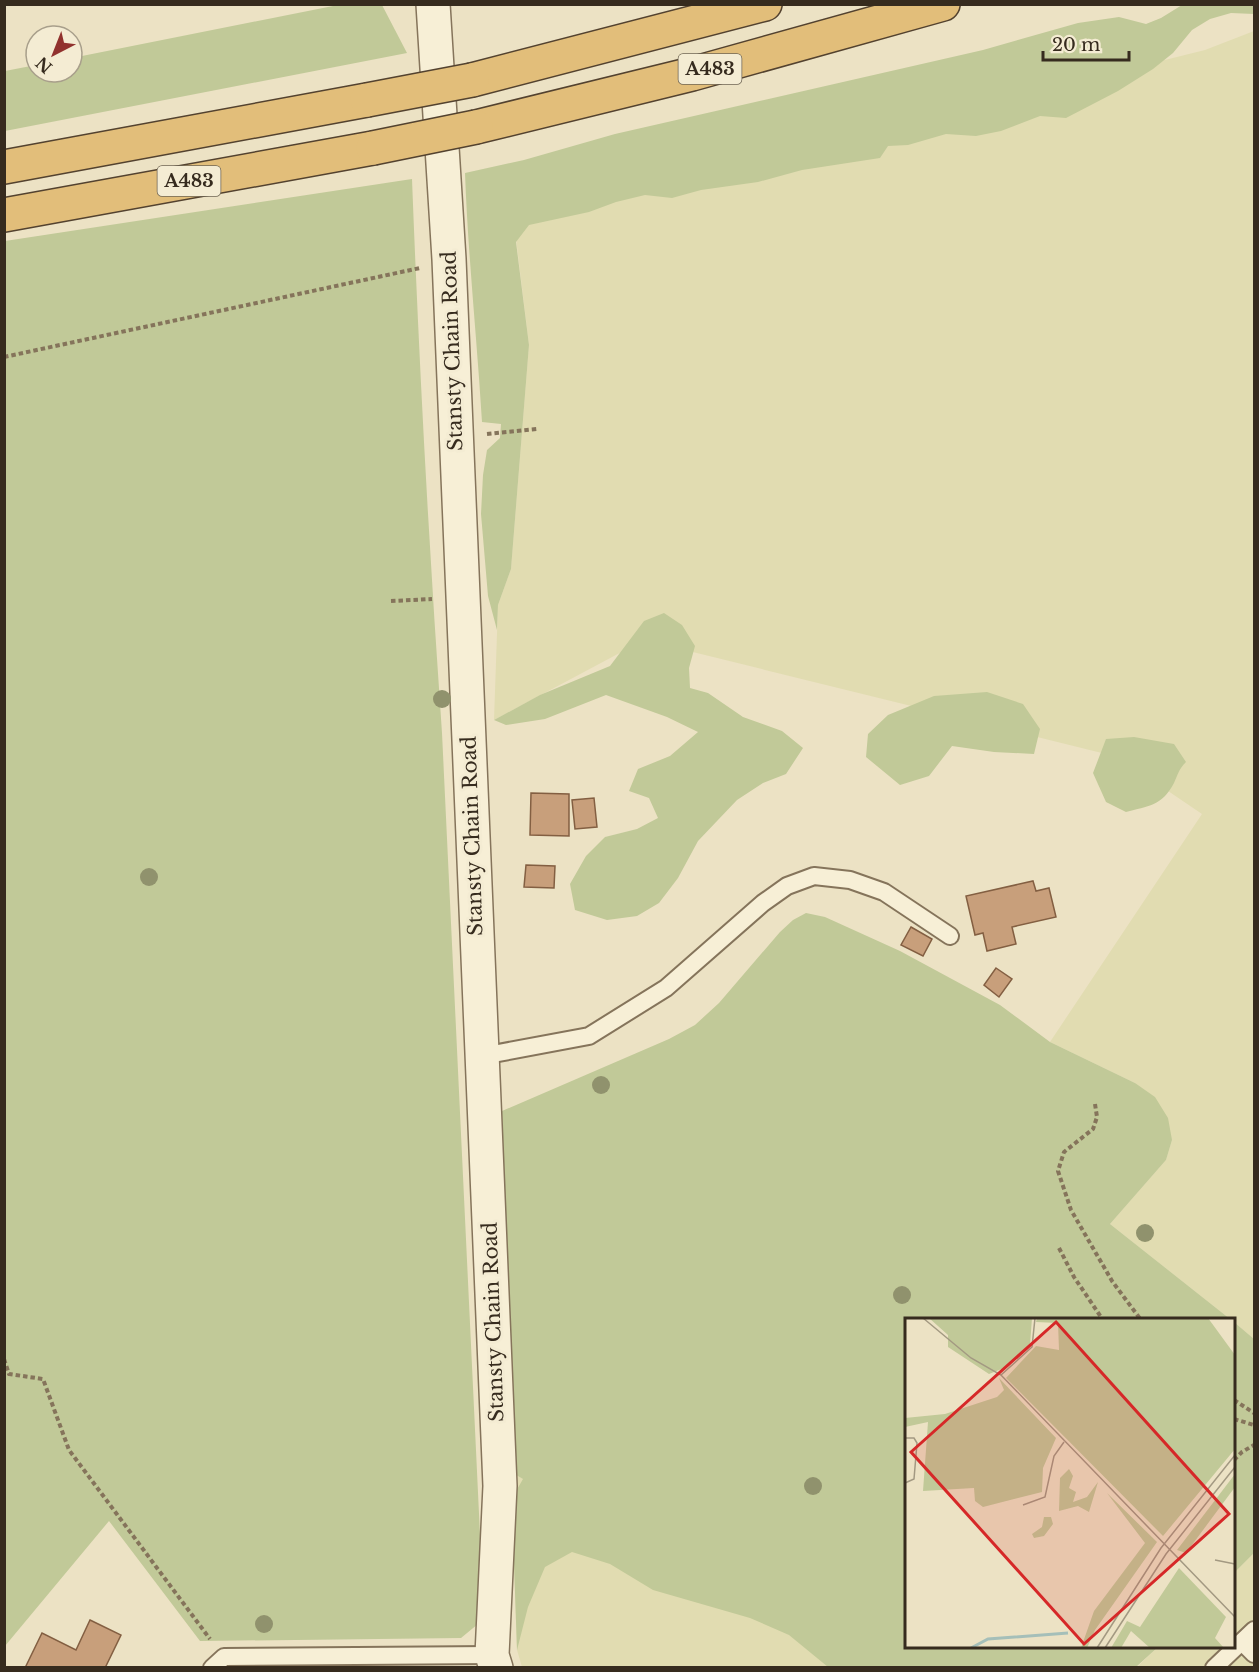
<svg xmlns="http://www.w3.org/2000/svg" width="1259" height="1672" font-family="'Libre Baskerville',serif">
<style>
.farmland{fill:#e1dcb1}
.green{fill:#c1c998}
.building{fill:#c89f7b;stroke:#835f42;stroke-width:1.5}
.lines{fill:none;stroke-linecap:round;stroke-linejoin:round}
.service-casing{stroke:#85745b;stroke-width:20}
.tertiary-casing{stroke:#85745b;stroke-width:36}
.trunk-casing{stroke:#53422f;stroke-width:36}
.path{stroke:#85745b;stroke-width:4;stroke-dasharray:4.5 3;stroke-linecap:butt}
.service{stroke:#f7efd6;stroke-width:16}
.tertiary{stroke:#f7efd6;stroke-width:33}
.trunk{stroke:#e2be7a;stroke-width:33}
.trunk-bridge-casing{stroke:#53422f;stroke-width:36;stroke-linecap:butt}
.trunk-bridge{stroke:#e2be7a;stroke-width:33}
.tree{fill:#90926d}
.labels{text-anchor:middle;dominant-baseline:central;stroke-width:6;stroke-linejoin:round;paint-order:stroke}
.shield{fill:#f4ecd3;stroke:#6f6554;stroke-width:1.5}
.shield-label{font-size:18px;font-weight:bold;fill:#362b1e}
.street-label{font-size:20px;fill:#362b1e;stroke:#f4ecd3}
.inset-river{fill:none;stroke:#a5bfb9;stroke-width:3}
.inset-road{fill:none;stroke:#a39982;stroke-width:1.5}
.view{fill:#d62828;fill-opacity:0.15;stroke:#d62828;stroke-width:3}
.inset-edge{fill:none;stroke:#362b1e;stroke-width:3}
</style>
<rect width="100%" height="100%" fill="#ece2c4"/>
<g class="farmland">
<polygon points="1254,31 1254,1339 1234,1322 1234,1320 1230,1319 1110,1224 1166,1160 1172,1140 1135,1083 1050,1042 1202,814 1118,757 644,640 494,720 498,605 511,569 529,345 514,222 1205,50"/>
<polygon points="511,1472 855,1667 522,1667 517,1650"/>
<polygon points="1254,1553 1254,1667 1136,1668 1158,1647 1234,1646 1234,1573"/>
</g>
<g class="green">
<polygon points="343,4 382,5 407,53 5,131 5,71 36,65 36,72 72,72 72,58"/>
<path d="M1182,5h72v9l-23,-1 -21,6 -18,11 -19,23 -20,16 -35,22 -52,27 -26,-2 -39,15 -25,5 -30,-2 -38,11 -20,1 -8,12 -78,12 -44,12 -57,8 -29,8 -27,-3 -29,7 -27,10 -60,13 -13,17 13,103 -18,224 -13,36 -1,25 -9,-34 -7,-82 2,-39 4,-25 13,-12 1,-14 -19,-2c-5,-83 -14,-166 -17,-249l59,-13 91,-26 368,-84 95,-27 41,-6 27,7 15,-6z"/>
<path d="M412,179c7,184 17,369 30,554l42,886 -23,19 -261,3 -91,-120 -104,125v-1405z"/>
<polygon points="664,613 682,625 695,646 689,668 690,688 708,693 743,717 782,731 803,748 786,774 763,783 737,800 698,841 678,878 659,903 637,916 607,920 575,910 570,884 586,856 605,837 637,829 658,818 649,798 629,791 638,769 670,756 698,732 667,717 606,695 545,719 506,725 494,720 540,695 610,666 644,621"/>
<polygon points="987,692 1023,704 1040,729 1034,754 994,752 952,746 929,776 900,785 866,757 868,734 888,715 934,696"/>
<path d="M1134,737l40,7 12,18c-7,7 -8,12 -12,21 -12,23 -26,23 -48,29l-20,-10 -13,-29 13,-34z"/>
<polygon points="806,913 825,917 900,951 1000,1005 1050,1042 1135,1083 1155,1097 1168,1118 1172,1140 1166,1160 1110,1224 1230,1319 906,1320 906,1646 1158,1647 1136,1667 828,1667 789,1635 750,1618 653,1590 610,1564 572,1552 545,1567 528,1607 517,1650 512,1506 515,1493 523,1479 511,1472 502,1111 669,1039 695,1025 719,1003 780,932 793,920"/>
<polygon points="1234,1322 1254,1339 1254,1553 1234,1573"/>
</g>
<g class="building">
<polygon points="531,793 569,794 569,836 530,835"/>
<polygon points="594,798 597,827 575,829 572,800"/>
<polygon points="526,865 555,866 554,888 524,887"/>
<polygon points="1033,881 1036,891 1049,888 1056,917 1012,927 1016,944 987,951 983,933 975,935 966,896"/>
<polygon points="911,927 932,939 923,956 901,945"/>
<polygon points="996,968 1012,979 999,997 984,985"/>
<polygon points="90,1620 121,1635 105,1668 25,1668 42,1633 76,1650"/>
</g>
<g class="lines">
<defs>
<g id="service">
<polyline points="482,1056 589,1036 666,988 763,903 787,886 814,876 850,880 884,892 950,936"/>
<polyline points="1242,1642 1254,1654"/>
<polyline points="212,1668 224,1657 492,1655"/>
<polyline points="1214,1668 1254,1630"/>
</g>
<polyline id="tertiary" points="433,4 449,259 500,1486 492,1655 496,1668"/>
<g id="trunk">
<polyline points="472,80 765,4"/>
<polyline points="476,127 692,74 943,4"/>
<polyline points="4,167 367,100"/>
<polyline points="4,215 373,148"/>
</g>
</defs>
<use href="#service" class="service-casing"/>
<use href="#tertiary" class="tertiary-casing"/>
<use href="#trunk" class="trunk-casing"/>
<g class="path">
<polyline points="4,357 420,268"/>
<polyline points="487,434 537,429"/>
<polyline points="391,601 432,599"/>
<polyline points="1095,1104 1097,1117 1093,1129 1064,1152 1058,1171 1071,1210 1112,1281 1141,1320"/>
<polyline points="1059,1248 1074,1277 1103,1320"/>
<polyline points="4,1359 9,1374 43,1379 69,1450 210,1639"/>
<polyline points="1234,1400 1254,1413"/>
<polyline points="1234,1419 1254,1425"/>
<polyline points="1234,1460 1242,1452 1254,1445"/>
</g>
<use href="#service" class="service"/>
<use href="#tertiary" class="tertiary"/>
<use href="#trunk" class="trunk"/>
<defs>
<g id="trunk-bridge">
<polyline points="367,100 472,80"/>
<polyline points="373,148 476,127"/>
</g>
</defs>
<use href="#trunk-bridge" class="trunk-bridge-casing"/>
<use href="#trunk-bridge" class="trunk-bridge"/>
</g>
<g class="tree">
<circle cx="442" cy="699" r="9"/>
<circle cx="149" cy="877" r="9"/>
<circle cx="601" cy="1085" r="9"/>
<circle cx="1145" cy="1233" r="9"/>
<circle cx="902" cy="1295" r="9"/>
<circle cx="813" cy="1486" r="9"/>
<circle cx="264" cy="1624" r="9"/>
</g>
<g class="labels">
<g class="shield">
<rect x="678.5" y="54" width="63" height="30" rx="4.5"/>
<rect x="157.5" y="166" width="63" height="30" rx="4.5"/>
</g>
<g class="shield-label">
<text x="710" y="69">A483</text>
<text x="189" y="181">A483</text>
</g>
<g class="street-label">
<text transform="translate(452 351) rotate(-92)">Stansty Chain Road</text>
<text transform="translate(472 836) rotate(-92)">Stansty Chain Road</text>
<text transform="translate(493 1322) rotate(-92)">Stansty Chain Road</text>
</g>
</g>
<g transform="translate(905 1318)">
<rect width="330" height="330" fill="#ece2c4"/>
<path d="M24,0h103l-2,27 -26,23 -15,6 -41,-27v-12zM132,0h171l27,37v94l-72,87 -157,-158 30,-32 23,4 -1,-27 -22,-1zM94,60l57,60 -13,30 -1,24 -59,15 -8,-6 -1,-13 -51,3 5,-69 -23,5v-9l40,-4 52,-17 7,-7zM164,151l4,7 -4,12 7,4 -3,10 14,-5 11,-15 -9,30 -11,-6 -19,5 1,-33zM330,156v13l-49,66 -9,-3zM202,175l50,49 -62,88 -8,18h-6l13,-37 51,-68zM139,199h7l2,7 -9,12 -10,2 -2,-4 10,-7zM274,250l47,49 -11,21 9,10h-74l-19,-17 -10,17h-10l16,-27 13,6z" fill="#c1c998"/>
<path class="inset-river" d="M66,330l17,-9 80,-6"/>
<path class="inset-road" d="M18,0l48,40 30,17 234,242M96,57l31,-28 3,-29M0,120h9l3,5 -3,36 -9,4M118,187l22,-8 9,-41 10,-14M310,242l20,4M192,330l64,-100 74,-93M200,330l61,-94 69,-87"/>
<path class="view" d="M151,4l173,192 -145,130 -173,-192z"/>
<rect width="330" height="330" class="inset-edge"/>
</g>
<rect width="1259" height="1672" fill="none" stroke="#362b1e" stroke-width="12"/>
<g transform="translate(54 54) rotate(222)"><circle r="28" fill="#f4ecd3" stroke="#a89f8b" stroke-width="1.5"/>
<path d="M0-4.5L10 22L0 15L-10 22Z" fill="#91322e"/>
<text y="-9" font-size="16" font-weight="bold" text-anchor="middle" fill="#362b1e">N</text>
</g>
<path d="M1043 51v9h86v-9" fill="none" stroke="#362b1e" stroke-width="3"/>
<text x="1052" y="51" font-size="18" fill="#362b1e" stroke="#f4ecd3" stroke-width="4.5" paint-order="stroke">20 m</text>
</svg>
